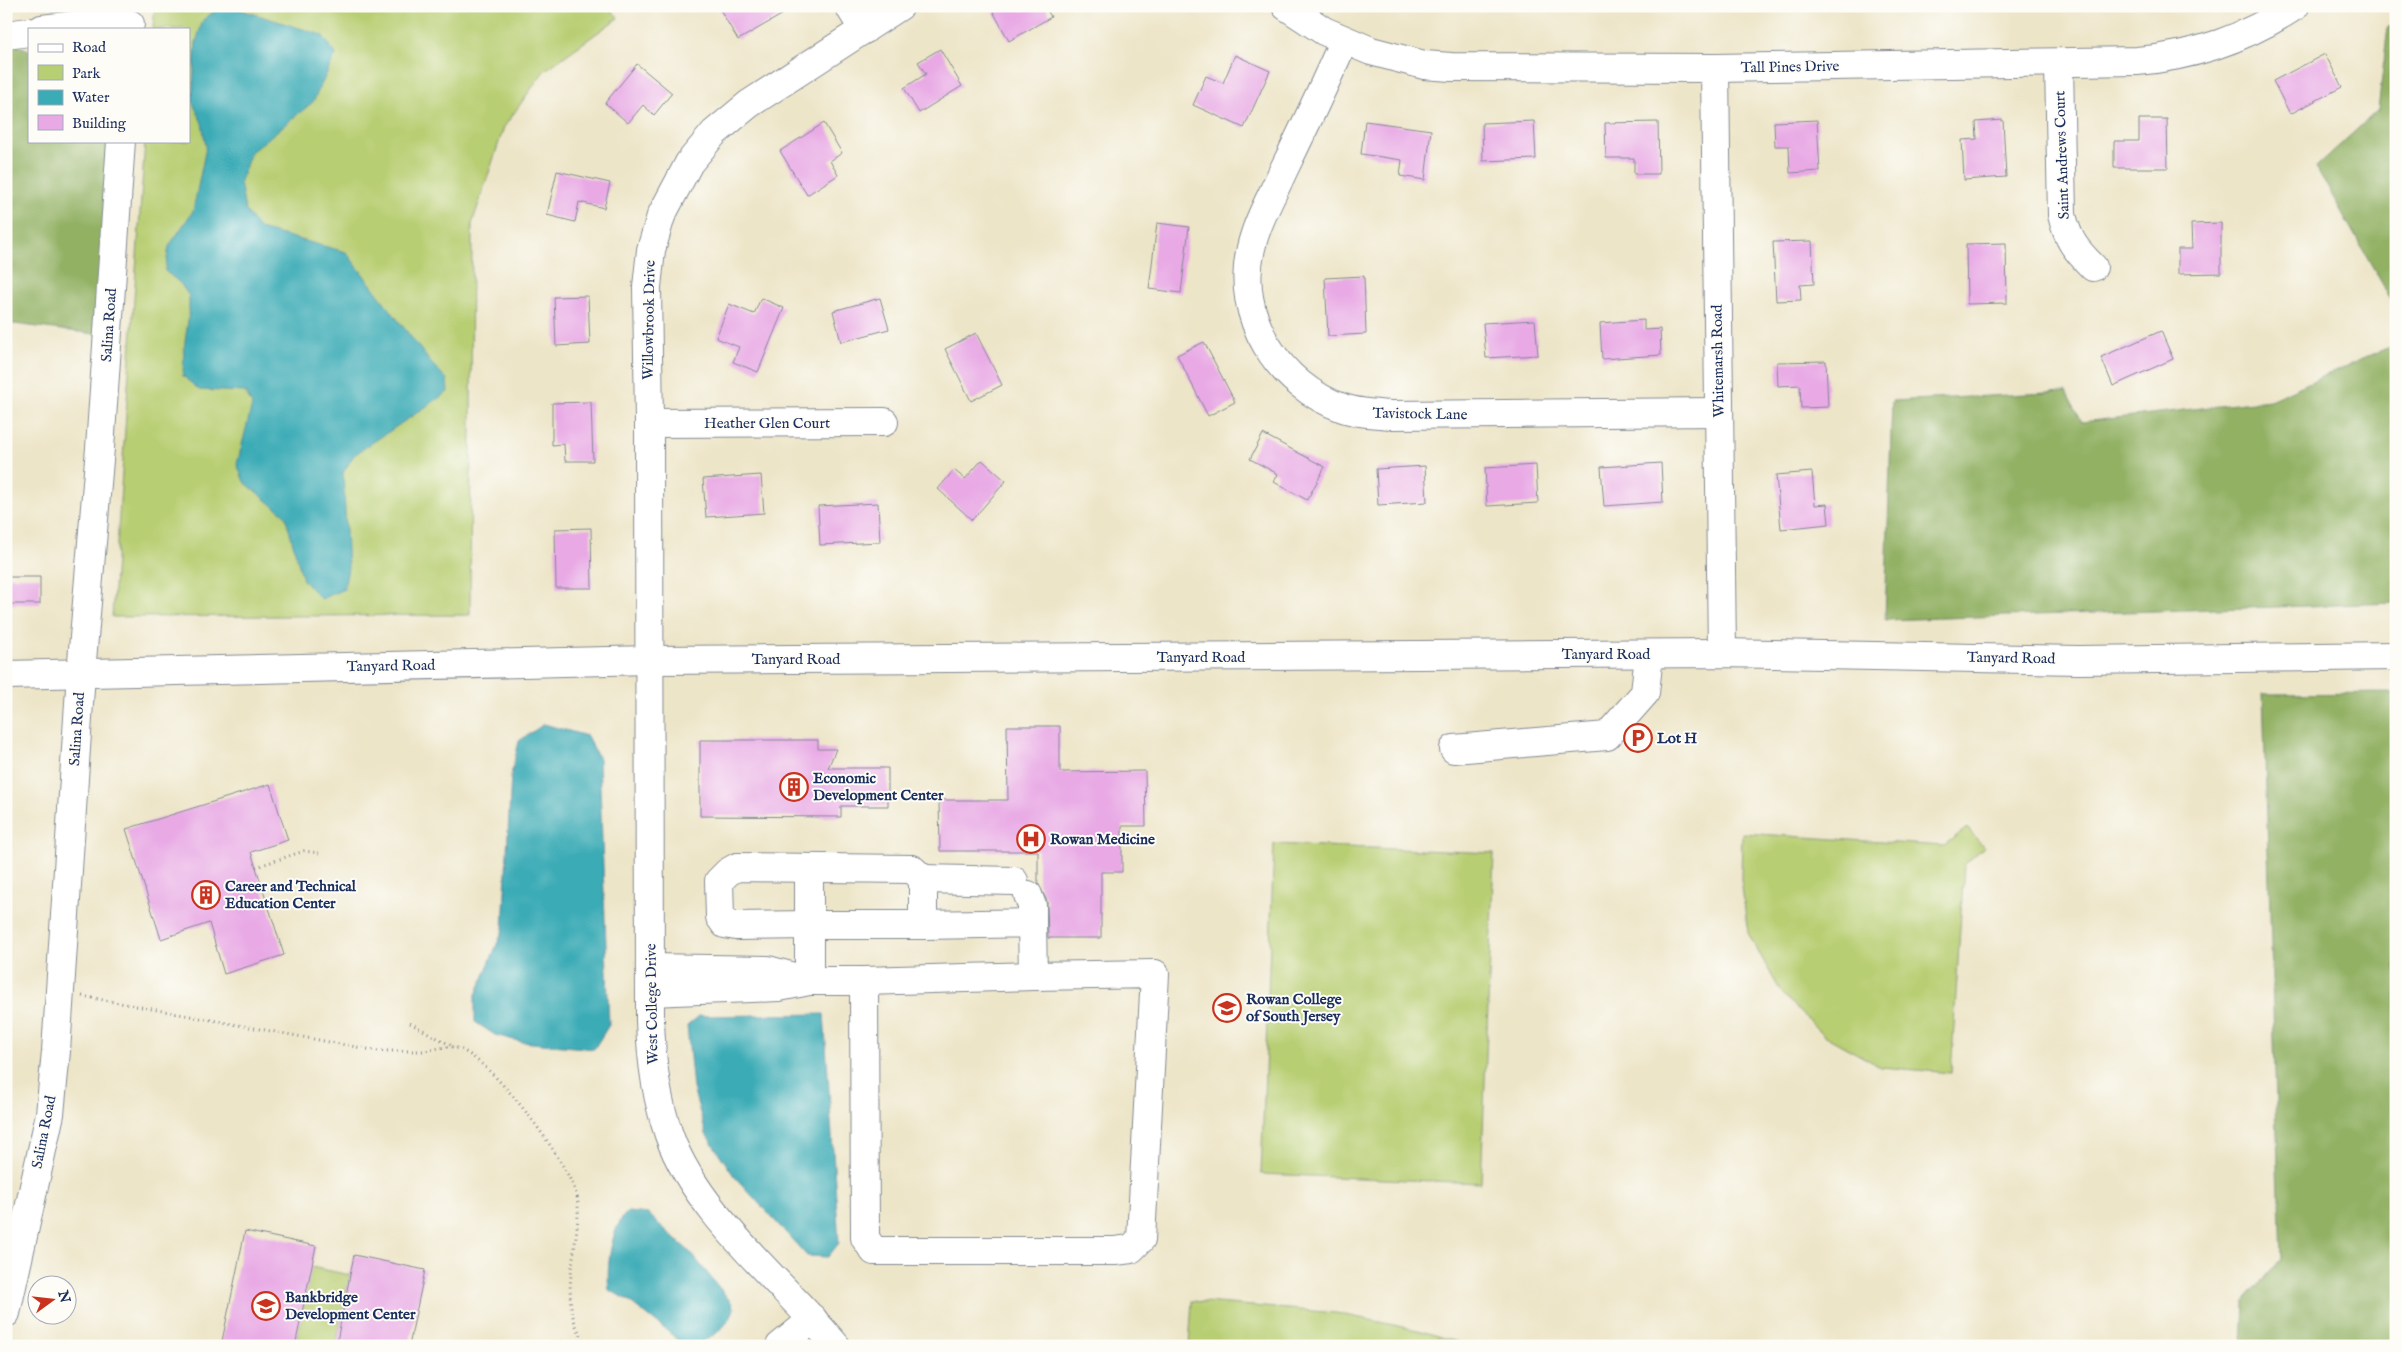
<svg xmlns="http://www.w3.org/2000/svg" width="2402" height="1352" font-family="'IM FELL English',serif">
<style>
.green{fill:#b8ce72;stroke:#6a7e68}
.forest{fill:#92b164;stroke:#567061}
.water{fill:#3babb6;stroke:#2b6d8a}
.building{fill:#e8a9e5}
.lines{fill:none;stroke-linecap:round;stroke-linejoin:round}
.minor-casing{stroke:#848a93;stroke-width:30}
.path{stroke:#848a93;stroke-width:3;stroke-dasharray:1 4;stroke-linecap:butt}
.minor{stroke:#fff;stroke-width:28}
.labels{text-anchor:middle;dominant-baseline:central;stroke-width:4;stroke-linejoin:round;paint-order:stroke}
.street-label{font-size:15px;fill:#1b2f5e;stroke:#fdfcf7}
.poi-label{font-size:15px;font-weight:bold;fill:#1b2f5e;stroke:#fdfcf7;text-anchor:start}
</style>
<rect width="100%" height="100%" fill="#fdfcf7"/>
<filter id="ink" filterUnits="userSpaceOnUse"><feTurbulence type="fractalNoise" baseFrequency=".02" numOctaves="2"/><feDisplacementMap in="SourceGraphic" scale="10" xChannelSelector="R" yChannelSelector="G"/><feConvolveMatrix kernelMatrix="1 2 1 2 8 2 1 2 1" color-interpolation-filters="sRGB"/></filter>
<filter id="wash" filterUnits="userSpaceOnUse"><feTurbulence type="fractalNoise" baseFrequency=".0096" numOctaves="4" result="noise"/><feDisplacementMap in="SourceGraphic" scale="20" xChannelSelector="R" yChannelSelector="G"/><feGaussianBlur stdDeviation="1.12" result="paint"/><feColorMatrix in="noise" values="0 0 0 0 0 0 0 0 0 0 0 0 0 0 0 0 0 1.4 0 .05"/><feComposite in="paint" operator="in"/></filter>
<g filter="url(#wash)">
<rect width="100%" height="100%" fill="#ede5c8"/>
<g class="green">
<polygon points="155,6 608,6 618,18 544,71 504,127 472,224 470,615 112,617 145,141 189,141 189,29 153,29"/>
<polygon points="1967,828 1984,847 1964,865 1951,1073 1881,1067 1823,1035 1781,992 1748,933 1741,879 1742,833 1943,846"/>
<polygon points="1274,844 1494,853 1481,1183 1261,1174"/>
<polygon points="311,1267 350,1275 336,1346 295,1346"/>
<polygon points="1192,1301 1336,1313 1422,1331 1470,1346 1189,1346"/>
</g>
<g class="forest">
<polygon points="2396,26 2396,308 2316,167 2378,110 2388,27"/>
<polygon points="6,41 29,50 29,141 114,141 103,335 6,323"/>
<polygon points="2396,344 2396,603 1885,620 1892,401 2066,392 2082,422 2270,400"/>
<polygon points="2396,693 2396,1346 2242,1346 2244,1303 2281,1259 2263,694"/>
</g>
<g class="water">
<polygon points="235,8 322,35 336,54 313,102 251,152 240,182 245,210 260,229 346,252 431,363 447,379 448,392 354,455 343,473 348,568 344,589 321,599 303,580 285,515 244,482 237,464 252,405 245,392 199,390 183,376 184,349 189,313 189,296 180,283 165,271 169,246 193,211 206,147 202,123 192,101 196,42 203,20 216,10"/>
<polygon points="544,724 587,736 599,759 609,1025 594,1049 522,1042 495,1035 475,1022 475,997 503,930 511,775 519,741"/>
<polygon points="824,1014 839,1243 828,1257 807,1256 734,1176 706,1134 693,1088 687,1026 699,1016"/>
<path d="M628,1212l20,2 42,38 41,50 3,7c-8,22 -27,33 -48,37l-58,-46 -19,-10c-3,-20 2,-66 19,-78z"/>
</g>
<g id="blocks">
<g class="building">
<polygon points="718,6 797,6 738,40"/>
<polygon points="990,6 1045,6 1051,17 1009,41"/>
<polygon points="940,49 962,86 919,113 904,88 926,74 918,62"/>
<polygon points="2325,54 2342,87 2290,114 2273,81"/>
<polygon points="1235,55 1270,71 1244,128 1193,105 1206,76 1223,83"/>
<polygon points="637,64 672,93 654,115 643,105 628,123 605,103"/>
<polygon points="2139,119 2167,119 2168,168 2114,168 2114,141 2139,141"/>
<polygon points="1817,120 1820,171 1790,173 1789,146 1775,146 1774,122"/>
<polygon points="2003,120 2006,177 1964,180 1962,140 1977,139 1976,122"/>
<polygon points="1365,121 1431,130 1425,180 1400,176 1402,160 1361,154"/>
<polygon points="1534,121 1536,159 1483,161 1482,123"/>
<polygon points="1658,122 1659,174 1634,174 1634,158 1606,158 1605,123"/>
<polygon points="824,123 842,153 830,161 838,175 807,195 780,151"/>
<polygon points="557,171 610,183 604,208 579,202 575,222 547,215"/>
<polygon points="1157,223 1189,227 1181,293 1149,289"/>
<polygon points="2221,223 2221,273 2178,274 2178,249 2192,249 2191,224"/>
<polygon points="1812,241 1814,284 1800,285 1801,300 1776,301 1773,242"/>
<polygon points="2006,243 2007,303 1967,304 1966,244"/>
<polygon points="1364,276 1366,334 1328,336 1325,278"/>
<polygon points="588,296 590,344 556,346 554,297"/>
<polygon points="761,298 784,308 758,372 733,362 739,347 716,338 729,304 754,314"/>
<polygon points="880,298 889,329 841,342 833,311"/>
<polygon points="1535,320 1538,355 1486,358 1483,323"/>
<polygon points="1644,320 1644,330 1660,329 1661,355 1602,359 1600,323"/>
<polygon points="2161,331 2173,359 2113,386 2101,357"/>
<polygon points="976,333 1002,385 971,401 945,349"/>
<polygon points="1204,342 1235,402 1208,416 1177,355"/>
<polygon points="1826,361 1828,407 1801,408 1800,385 1778,386 1777,362"/>
<polygon points="591,402 593,461 565,461 564,444 552,445 552,403"/>
<polygon points="1263,434 1325,467 1307,500 1274,482 1278,474 1250,459"/>
<polygon points="982,460 1006,481 972,520 938,489 954,470 965,479"/>
<polygon points="1661,463 1663,502 1604,506 1601,467"/>
<polygon points="1536,465 1538,503 1487,506 1485,468"/>
<polygon points="1425,466 1427,502 1378,505 1376,469"/>
<polygon points="1812,472 1815,505 1827,504 1829,524 1781,529 1776,475"/>
<polygon points="761,475 764,513 706,517 703,479"/>
<polygon points="878,503 880,542 820,545 818,506"/>
<polygon points="591,528 592,588 556,588 555,529"/>
<rect x="6" y="577" width="34" height="27"/>
<polygon points="1007,726 1060,726 1060,772 1145,771 1146,826 1122,826 1122,872 1101,872 1101,938 1048,938 1047,901 1038,883 1038,851 940,851 939,800 1008,800"/>
<polygon points="700,740 818,740 818,749 836,749 828,768 888,768 888,806 841,806 841,817 700,816"/>
<polygon points="270,784 288,840 251,852 284,955 224,974 209,923 161,939 126,829"/>
<polygon points="245,1231 316,1246 295,1346 221,1346"/>
<polygon points="354,1255 425,1270 409,1346 336,1346"/>
</g>
</g>
</g>
<g filter="url(#ink)">
<use href="#blocks" fill-opacity="0" stroke="#848a93" stroke-width="1"/>
<g class="lines">
<defs>
<g id="minor">
<polyline points="849,6 864,30"/>
<path d="M1286,6l38,25 47,20 53,14 27,2 264,1 422,-7c59,-5 109,-23 158,-55"/>
<polyline points="42,29 93,23 130,24"/>
<polyline points="6,35 29,32"/>
<path d="M1344,40c-19,44 -40,88 -61,131 -11,25 -26,50 -32,77 -17,68 28,138 92,160 15,5 32,6 48,7l327,-3"/>
<path d="M2059,64l3,151c6,25 13,34 31,52"/>
<polyline points="1715,68 1722,653"/>
<polyline points="649,423 884,422"/>
<polyline points="6,675 650,660 1722,653 2079,660 2396,656"/>
<polyline points="1454,749 1607,736 1645,693 1649,654"/>
<polygon points="737,867 912,869 923,879 923,925 1032,923 1033,976 1155,974 1141,1239 1131,1249 1115,1251 874,1251 865,1238 864,981 809,981 809,925 736,926 725,924 720,917 719,881 728,872"/>
<polyline points="809,868 809,925 923,925"/>
<polyline points="923,879 1014,881"/>
<polyline points="1028,895 1032,906 1032,923"/>
<polyline points="650,968 768,970 809,981 779,987 650,992"/>
<polyline points="864,981 1033,976"/>
<polyline points="6,1313 50,1114 56,1051 81,673 100,448 121,141"/>
<polyline points="780,1346 813,1319"/>
<path d="M836,1346c-52,-63 -140,-133 -167,-211 -13,-37 -18,-76 -19,-116l-1,-596 -2,-136 4,-37 10,-34 17,-32 11,-21 25,-30 35,-29 151,-98"/>
</g>
</defs>
<use href="#minor" class="minor-casing"/>
<g class="path">
<polyline points="256,867 304,851 319,853"/>
<path d="M82,996l296,55c15,0 30,0 45,0 10,-1 21,-5 30,-4 34,4 124,124 125,156 2,47 -25,104 11,143"/>
<polyline points="410,1023 454,1047"/>
<polyline points="541,1346 560,1340 587,1344"/>
</g>
<use href="#minor" class="minor"/>
</g>
</g>
<defs>
<symbol id="parking-ring" viewBox="-11 -11 22 22"><circle r="9.5" fill="#fdfcf7" stroke="#c8321e" stroke-width="1.5"/><path d="M-3.5-5.5H1a3.5 3.5 0 0 1 0 7H-1V5.5H-3.5ZM-1-3.4V-.6H.8a1.4 1.4 0 0 0 0-2.8Z" fill="#c8321e"/></symbol>
<symbol id="building-ring" viewBox="-11 -11 22 22"><circle r="9.5" fill="#fdfcf7" stroke="#c8321e" stroke-width="1.5"/><path d="M-4-6H4V6H1V3H-1V6H-4ZM-2.5-4.3h1.7v1.8h-1.7ZM.8-4.3h1.7v1.8H.8ZM-2.5-1h1.7V.8h-1.7ZM.8-1h1.7V.8H.8Z" fill="#c8321e"/></symbol>
<symbol id="hospital-ring" viewBox="-11 -11 22 22"><circle r="9.5" fill="#fdfcf7" stroke="#c8321e" stroke-width="1.5"/><path d="M-5-5h3v3.5h4V-5h3V5h-3V1.5h-4V5h-3Z" fill="#c8321e"/></symbol>
<symbol id="university-ring" viewBox="-11 -11 22 22"><circle r="9.5" fill="#fdfcf7" stroke="#c8321e" stroke-width="1.5"/><path d="M0-5L7-2L0 1L-7-2ZM-4 1L0 2.5L4 1V4Q0 6-4 4Z" fill="#c8321e"/></symbol>
<symbol id="school-ring" viewBox="-11 -11 22 22"><circle r="9.5" fill="#fdfcf7" stroke="#c8321e" stroke-width="1.5"/><path d="M0-5L7-2L0 1L-7-2ZM-4 1L0 2.5L4 1V4Q0 6-4 4Z" fill="#c8321e"/></symbol>
</defs>
<g fill-rule="evenodd">
<use href="#parking-ring" x="1622" y="722" width="32" height="32"/>
<use href="#building-ring" x="778" y="771" width="32" height="32"/>
<use href="#hospital-ring" x="1015" y="823" width="32" height="32"/>
<use href="#building-ring" x="190" y="879" width="32" height="32"/>
<use href="#university-ring" x="1211" y="992" width="32" height="32"/>
<use href="#school-ring" x="250" y="1290" width="32" height="32"/>
</g>
<g class="labels">
<g class="street-label">
<text transform="translate(1790 67) rotate(-1)">Tall Pines Drive</text>
<text transform="translate(2062 155) rotate(-92)">Saint Andrews Court</text>
<text transform="translate(649 320) rotate(-89)">Willowbrook Drive</text>
<text transform="translate(109 325) rotate(-86)">Salina Road</text>
<text transform="translate(1718 361) rotate(-91)">Whitemarsh Road</text>
<text transform="translate(1420 414) rotate(1)">Tavistock Lane</text>
<text x="767" y="423">Heather Glen Court</text>
<text x="1606" y="654">Tanyard Road</text>
<text x="1201" y="657">Tanyard Road</text>
<text transform="translate(2011 658) rotate(1)">Tanyard Road</text>
<text x="796" y="659">Tanyard Road</text>
<text transform="translate(391 666) rotate(-1)">Tanyard Road</text>
<text transform="translate(77 729) rotate(-86)">Salina Road</text>
<text transform="translate(652 1004) rotate(-91)">West College Drive</text>
<text transform="translate(44 1132) rotate(-79)">Salina Road</text>
</g>
<g class="poi-label">
<text x="1657" y="738">Lot H</text>
<text x="813" y="778">Economic<tspan x="813" dy="17">Development Center</tspan></text>
<text x="1050" y="839">Rowan Medicine</text>
<text x="225" y="886">Career and Technical<tspan x="225" dy="17">Education Center</tspan></text>
<text x="1246" y="999">Rowan College<tspan x="1246" dy="17">of South Jersey</tspan></text>
<text x="285" y="1297">Bankbridge<tspan x="285" dy="17">Development Center</tspan></text>
</g>
</g>
<rect width="2402" height="1352" fill="none" stroke="#fdfcf7" stroke-width="25"/>
<rect x="28" y="28" width="162" height="115" fill="#fdfcf7" stroke="#a3aaba"/>
<rect x="38" y="44" width="25" height="8" fill="#ffffff" stroke="#a3aaba"/>
<text x="72" y="52" font-size="15" fill="#1b2f5e">Road</text>
<rect x="38" y="65" width="25" height="15" fill="#b8ce72" stroke="#a3aaba"/>
<text x="72" y="78" font-size="15" fill="#1b2f5e">Park</text>
<rect x="38" y="90" width="25" height="15" fill="#3babb6" stroke="#a3aaba"/>
<text x="72" y="102" font-size="15" fill="#1b2f5e">Water</text>
<rect x="38" y="115" width="25" height="15" fill="#e8a9e5" stroke="#a3aaba"/>
<text x="72" y="128" font-size="15" fill="#1b2f5e">Building</text>
<g transform="translate(52 1300) rotate(75)"><circle r="24" fill="#fdfcf7" stroke="#a3aaba"/>
<path d="M0-4L9 19L0 12L-9 19Z" fill="#c8321e"/>
<text y="-8" font-size="14" font-weight="bold" text-anchor="middle" fill="#1b2f5e">N</text>
</g>
</svg>
